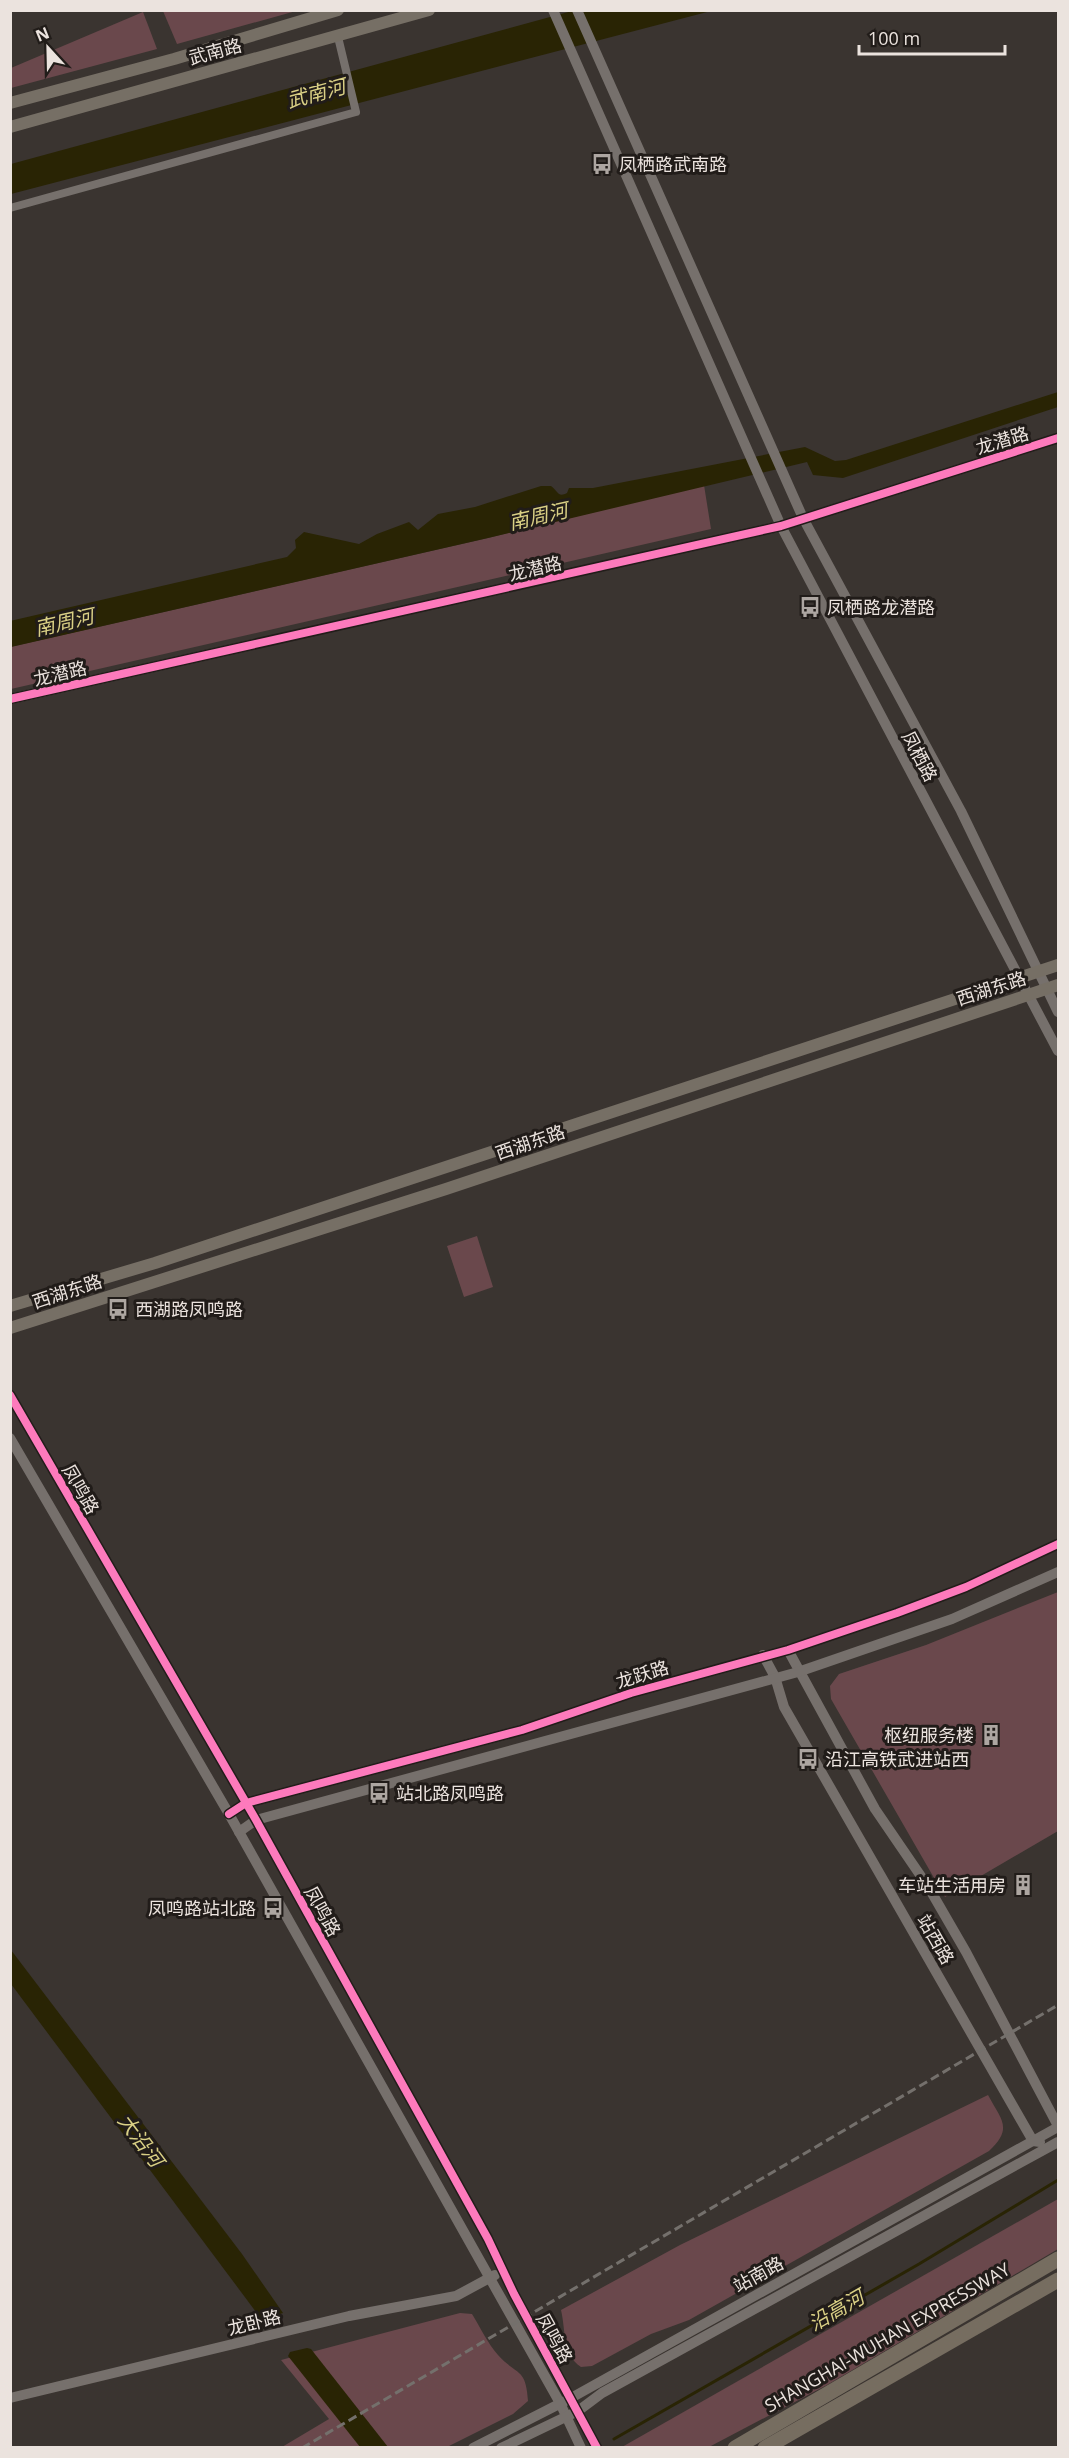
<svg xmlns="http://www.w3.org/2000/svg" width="1069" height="2458" font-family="'Open Sans','Noto Sans SC',sans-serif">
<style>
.green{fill:#6a484c}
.water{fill:#292404}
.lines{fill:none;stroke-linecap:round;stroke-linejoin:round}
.stream{stroke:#292404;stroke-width:3}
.minor{stroke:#76706c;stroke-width:8}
.tertiary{stroke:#76706c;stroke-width:10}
.secondary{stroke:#76706c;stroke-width:10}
.primary{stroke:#766f65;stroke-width:12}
.motorway{stroke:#766d60;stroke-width:15}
.rail{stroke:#74706c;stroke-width:3;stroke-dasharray:9 4.5;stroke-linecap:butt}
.cycleway-casing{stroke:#211c19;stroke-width:11}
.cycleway{stroke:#fd7abc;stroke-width:8}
.labels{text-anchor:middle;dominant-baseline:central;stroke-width:6;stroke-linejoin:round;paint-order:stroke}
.street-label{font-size:18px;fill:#ebe3de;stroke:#211c19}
.poi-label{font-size:18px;fill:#ebe3de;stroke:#211c19;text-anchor:start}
.water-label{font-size:20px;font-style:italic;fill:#dad085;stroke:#211c19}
</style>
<rect width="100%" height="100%" fill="#3a3430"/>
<g class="green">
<polygon points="163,11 296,11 177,44"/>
<polygon points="143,12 157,49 11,88 11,68"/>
<polygon points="704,485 711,529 11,689 10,647 488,538"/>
<polygon points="477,1236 493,1287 464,1297 447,1246"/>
<polygon points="1058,1592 1058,1831 945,1897 831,1699 830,1686 839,1674 926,1645"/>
<path d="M988,2095c14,26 25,33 1,56l-300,169 -38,14 -59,32 -11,1c-19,-13 -15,-36 -20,-57l119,-65z"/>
<polygon points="1058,2199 1058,2249 827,2385 709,2447 622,2447"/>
<path d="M460,2313l12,1c8,13 16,30 26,41 19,21 28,12 30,46l-15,13 -66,33h-165l47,-28 -48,-59z"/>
</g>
<g class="water">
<polygon points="572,11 711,11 11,194 11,164"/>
<path d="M1058,392v15l-215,71 -30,-3 -6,-13 -319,76 -477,109 -1,-26 277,-64 9,-9 -1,-8 9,-8 55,12 18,-10 32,-12 9,8 20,-16 37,-7 66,-21h10c7,5 7,12 16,7l2,-5h24l212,-41 30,14 11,-1z"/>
<polygon points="11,1950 242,2254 283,2313 262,2320 11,1984"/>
<polygon points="307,2348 311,2349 388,2447 360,2447 288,2356 290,2352"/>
</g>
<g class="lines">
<polyline class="stream" points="614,2439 919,2264 1058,2180"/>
<polyline class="minor" points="10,208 356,112 338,37"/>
<g class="tertiary">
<polyline points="10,699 781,526 1058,438"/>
<polyline points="10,1395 256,1820 488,2239 514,2294 597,2448"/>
<polyline points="10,1438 229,1814 560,2403 581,2448"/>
<polyline points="788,1650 875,1809 929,1888 966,1952 1058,2126"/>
<polyline points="763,1655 775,1677 784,1707 1033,2141 1040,2142"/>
<polyline points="229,1814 246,1803 522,1730 631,1693 788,1650 897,1613 966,1587 1058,1544"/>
<polyline points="239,1832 256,1820 798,1672 952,1619 1058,1572"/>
<polyline points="10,2398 349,2316 456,2296 495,2275"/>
<polyline points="473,2448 571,2398 1058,2127"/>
<polyline points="501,2448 578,2411 602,2393 1058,2142"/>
</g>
<g class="secondary">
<polyline points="553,10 781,526 1058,1051"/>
<polyline points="577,10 803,518 961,811 1058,1012"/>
</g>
<g class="primary">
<polyline points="10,103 174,59 338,10"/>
<polyline points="10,127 429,10"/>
<polyline points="10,1306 155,1263 1058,965"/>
<polyline points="10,1328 446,1189 1058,985"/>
</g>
<g class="motorway">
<polyline points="735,2448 1058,2259"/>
<polyline points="765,2448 1058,2280"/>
</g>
<polyline class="rail" points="302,2448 1058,2005"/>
<defs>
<g id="cycleway">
<polyline points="10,699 781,526 1058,438"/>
<polyline points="10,1395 256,1820 488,2239 514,2294 597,2448"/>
<polyline points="229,1814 246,1803 522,1730 631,1693 788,1650 897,1613 966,1587 1058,1544"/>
</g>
</defs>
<use href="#cycleway" class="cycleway-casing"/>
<use href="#cycleway" class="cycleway"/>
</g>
<defs>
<symbol id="bus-bare" viewBox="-9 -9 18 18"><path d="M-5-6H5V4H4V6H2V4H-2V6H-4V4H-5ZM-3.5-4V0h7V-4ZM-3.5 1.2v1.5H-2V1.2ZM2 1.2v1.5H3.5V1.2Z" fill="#ada6a1" stroke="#211c19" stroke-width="2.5" paint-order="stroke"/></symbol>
<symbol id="building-bare" viewBox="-9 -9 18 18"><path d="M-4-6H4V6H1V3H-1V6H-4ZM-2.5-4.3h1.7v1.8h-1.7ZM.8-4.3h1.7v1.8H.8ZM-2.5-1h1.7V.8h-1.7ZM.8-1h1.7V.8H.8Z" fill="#ada6a1" stroke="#211c19" stroke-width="2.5" paint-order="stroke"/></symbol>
</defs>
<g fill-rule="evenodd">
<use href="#bus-bare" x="587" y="149" width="30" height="30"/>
<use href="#bus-bare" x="795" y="592" width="30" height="30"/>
<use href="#bus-bare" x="103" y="1294" width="30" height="30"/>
<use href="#building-bare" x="976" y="1720" width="30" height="30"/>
<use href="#bus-bare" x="793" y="1744" width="30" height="30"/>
<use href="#bus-bare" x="364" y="1778" width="30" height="30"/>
<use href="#building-bare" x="1008" y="1870" width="30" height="30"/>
<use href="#bus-bare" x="258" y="1893" width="30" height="30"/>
</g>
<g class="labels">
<g class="street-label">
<text transform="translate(215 51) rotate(-15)">武南路</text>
<text transform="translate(1002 440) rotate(-17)">龙潜路</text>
<text transform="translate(535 568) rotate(-13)">龙潜路</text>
<text transform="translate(60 673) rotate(-13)">龙潜路</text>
<text transform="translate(920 756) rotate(62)">凤栖路</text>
<text transform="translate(991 988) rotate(-18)">西湖东路</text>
<text transform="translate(530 1142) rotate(-19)">西湖东路</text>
<text transform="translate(67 1291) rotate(-18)">西湖东路</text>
<text transform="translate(81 1489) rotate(60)">凤鸣路</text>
<text transform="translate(642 1674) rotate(-17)">龙跃路</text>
<text transform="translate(323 1911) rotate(61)">凤鸣路</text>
<text transform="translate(936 1939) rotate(60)">站西路</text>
<text transform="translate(758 2274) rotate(-29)">站南路</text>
<text transform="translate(254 2322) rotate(-14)">龙卧路</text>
<text transform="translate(887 2337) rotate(-30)">SHANGHAI-WUHAN EXPRESSWAY</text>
<text transform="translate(555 2338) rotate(61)">凤鸣路</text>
</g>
<g class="poi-label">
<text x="619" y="164">凤栖路武南路</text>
<text x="827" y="607">凤栖路龙潜路</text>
<text x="135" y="1309">西湖路凤鸣路</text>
<text x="974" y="1735" text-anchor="end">枢纽服务楼</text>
<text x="825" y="1759">沿江高铁武进站西</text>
<text x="396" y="1793">站北路凤鸣路</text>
<text x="1006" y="1885" text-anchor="end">车站生活用房</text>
<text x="256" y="1908" text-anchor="end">凤鸣路站北路</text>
</g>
<g class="water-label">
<text transform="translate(316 93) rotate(-15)">武南河</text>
<text transform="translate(538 516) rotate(-13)">南周河</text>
<text transform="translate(64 622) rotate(-13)">南周河</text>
<text transform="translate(141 2140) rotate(53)">大沿河</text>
<text transform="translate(836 2310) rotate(-30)">沿高河</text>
</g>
</g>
<rect width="1069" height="2458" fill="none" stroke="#ebe3de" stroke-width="24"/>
<g transform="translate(48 48) rotate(338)" stroke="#211c19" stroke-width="4.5" paint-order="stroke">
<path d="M0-4.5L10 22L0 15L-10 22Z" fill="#ebe3de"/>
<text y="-9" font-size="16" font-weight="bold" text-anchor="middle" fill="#ebe3de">N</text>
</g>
<path d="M859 45v9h146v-9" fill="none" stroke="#ebe3de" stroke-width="3"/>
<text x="868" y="45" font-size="18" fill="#ebe3de" stroke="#211c19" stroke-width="4.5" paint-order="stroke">100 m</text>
</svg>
